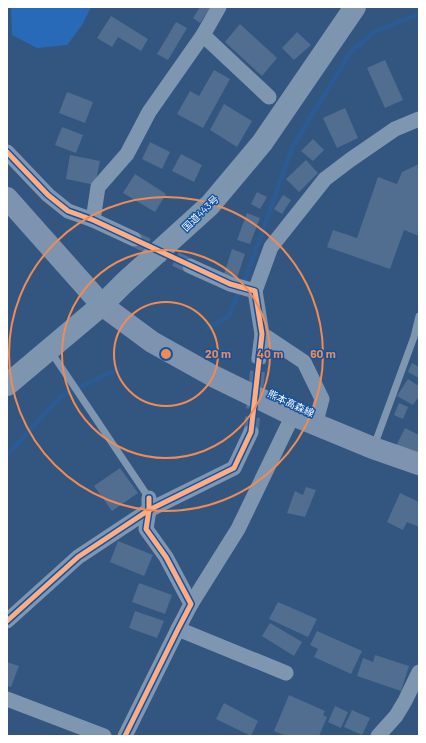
<svg xmlns="http://www.w3.org/2000/svg" width="426" height="743" font-family="Barlow,'Noto Sans JP',sans-serif">
<style>
.green{fill:#286ab7}
.lines{fill:none;stroke-linecap:round;stroke-linejoin:round}
.stream{stroke:#2c5a92;stroke-width:5}
.building{fill:#516d8f}
.street-tunnel{stroke:#526f94;stroke-width:15;stroke-dasharray:15 8;stroke-linecap:butt}
.lane{stroke:#7f96b1;stroke-width:7}
.street{stroke:#7f96b1;stroke-width:15}
.primary{stroke:#7e93b0;stroke-width:22}
.highway{stroke:#7e95b0;stroke-width:22}
.cycleway-casing{stroke:#1352a1;stroke-width:8}
.cycleway{stroke:#ffac80;stroke-width:5}
.ring{fill:none;stroke:#ef8b55;stroke-width:2}
.labels{text-anchor:middle;dominant-baseline:central;stroke-width:3;stroke-linejoin:round;paint-order:stroke}
.street-label{font-size:10px;fill:#fff;stroke:#1352a1}
.centre{fill:#ef8b55;stroke:#1352a1;stroke-width:2}
.ring-label{font-size:12px;text-anchor:middle;font-weight:bold;fill:#ef8b55;stroke:#1352a1;stroke-width:3;stroke-linejoin:round;paint-order:stroke}
</style>
<rect width="100%" height="100%" fill="#335681"/>
<polygon class="green" points="11,7 91,7 82,25 67,45 37,48 12,35"/>
<g class="lines">
<g class="stream">
<polyline points="208,328 228,317 248,272 292,148 350,53 374,32 419,14"/>
<polyline points="7,455 61,396 118,369"/>
</g>
</g>
<g class="building">
<polygon points="200,7 211,7 200,23 193,18"/>
<polygon points="111,16 148,39 141,51 118,37 112,47 97,38"/>
<polygon points="176,22 187,28 168,60 157,54"/>
<polygon points="240,24 277,58 262,76 225,42"/>
<polygon points="297,32 311,45 294,60 282,48"/>
<polygon points="385,60 403,100 385,108 367,68"/>
<polygon points="214,70 230,79 203,128 177,114 190,91 199,96"/>
<polygon points="67,92 93,102 85,123 59,113"/>
<polygon points="224,104 252,121 237,147 210,130"/>
<polygon points="345,108 358,138 337,148 323,118"/>
<polygon points="62,127 83,135 76,153 55,145"/>
<polygon points="313,139 324,150 313,161 301,151"/>
<polygon points="150,142 170,152 162,169 142,159"/>
<polygon points="181,154 202,165 194,182 172,171"/>
<polygon points="70,155 100,161 95,185 66,179"/>
<polygon points="306,160 318,173 299,192 286,179"/>
<polygon points="419,164 419,236 404,230 390,269 327,247 333,230 357,238 378,177 397,184 402,172"/>
<polygon points="135,174 166,194 155,212 123,193"/>
<polygon points="257,192 267,197 260,209 251,204"/>
<polygon points="283,195 291,200 282,214 274,209"/>
<polygon points="247,213 260,218 250,244 237,240"/>
<polygon points="232,249 245,254 237,278 224,274"/>
<polygon points="412,363 419,367 419,378 408,372"/>
<polygon points="408,379 419,386 419,396 413,405 397,396"/>
<polygon points="399,403 408,407 403,419 394,415"/>
<polygon points="405,428 419,435 419,455 395,448"/>
<polygon points="120,468 138,493 112,511 94,486"/>
<polygon points="306,487 316,490 305,517 287,513 295,491 303,495"/>
<polygon points="400,493 419,502 419,527 407,522 403,530 387,522"/>
<polygon points="118,541 153,555 144,576 110,562"/>
<polygon points="139,583 172,595 165,614 132,602"/>
<polygon points="278,602 317,619 308,637 269,619"/>
<polygon points="135,611 164,621 157,638 129,628"/>
<polygon points="270,623 302,642 294,656 262,636"/>
<polygon points="317,631 362,651 351,674 314,657 318,649 310,645"/>
<polygon points="375,655 409,666 401,691 357,676 363,658 373,662"/>
<polygon points="7,662 19,666 11,687 7,686"/>
<polygon points="289,695 325,711 323,715 327,717 319,736 286,736 274,731"/>
<polygon points="224,703 258,721 251,736 216,719"/>
<polygon points="335,706 348,712 341,728 328,722"/>
<polygon points="352,710 370,718 362,735 344,727"/>
</g>
<g class="lines">
<g class="street-tunnel">
<polyline points="134,239 190,266"/>
<polyline points="251,432 259,358"/>
</g>
<g class="lane">
<polyline points="51,352 149,498"/>
<polyline points="374,446 414,337 419,316"/>
</g>
<g class="street">
<polyline points="203,35 269,97"/>
<polyline points="7,152 48,195 68,211 93,220 134,239"/>
<polyline points="93,220 98,187 127,154 149,112 203,35 219,7"/>
<polyline points="190,266 230,284 255,291 262,334 259,358"/>
<polyline points="255,291 271,247 325,179 350,160 395,129 419,119"/>
<polyline points="262,334 304,362 322,399 315,425"/>
<polyline points="191,604 238,529 293,415"/>
<polyline points="7,621 78,557 149,510 234,468 251,432"/>
<polyline points="178,629 286,673"/>
<polyline points="7,699 104,736"/>
<polyline points="125,736 178,629 191,604 166,557 146,529 149,510 149,498"/>
<polyline points="378,736 396,716 405,701 419,672"/>
</g>
<polyline class="primary" points="7,198 102,305 152,342 213,376 293,415 373,448 419,464"/>
<polyline class="highway" points="7,385 102,305 124,283 210,205 262,143 355,7"/>
<defs>
<g id="cycleway">
<polyline points="7,152 48,195 68,211 93,220 230,284 255,291 262,334 251,432 234,468 149,510 78,557 7,621"/>
<polyline points="125,736 178,629 191,604 166,557 146,529 149,510 149,498"/>
</g>
</defs>
<use href="#cycleway" class="cycleway-casing"/>
<use href="#cycleway" class="cycleway"/>
</g>
<g class="ring">
<circle cx="166" cy="354" r="52"/>
<circle cx="166" cy="354" r="104"/>
<circle cx="166" cy="354" r="157"/>
</g>
<g class="labels">
<g class="street-label">
<text transform="translate(200 213) rotate(-44)">国道443号</text>
<text transform="translate(291 403) rotate(25)">熊本高森線</text>
</g>
</g>
<circle cx="166" cy="354" r="6" class="centre"/>
<g class="ring-label">
<text x="218" y="358">20 m</text>
<text x="270" y="358">40 m</text>
<text x="323" y="358">60 m</text>
</g>
<rect width="426" height="743" fill="none" stroke="#ffffff" stroke-width="16"/>
</svg>
